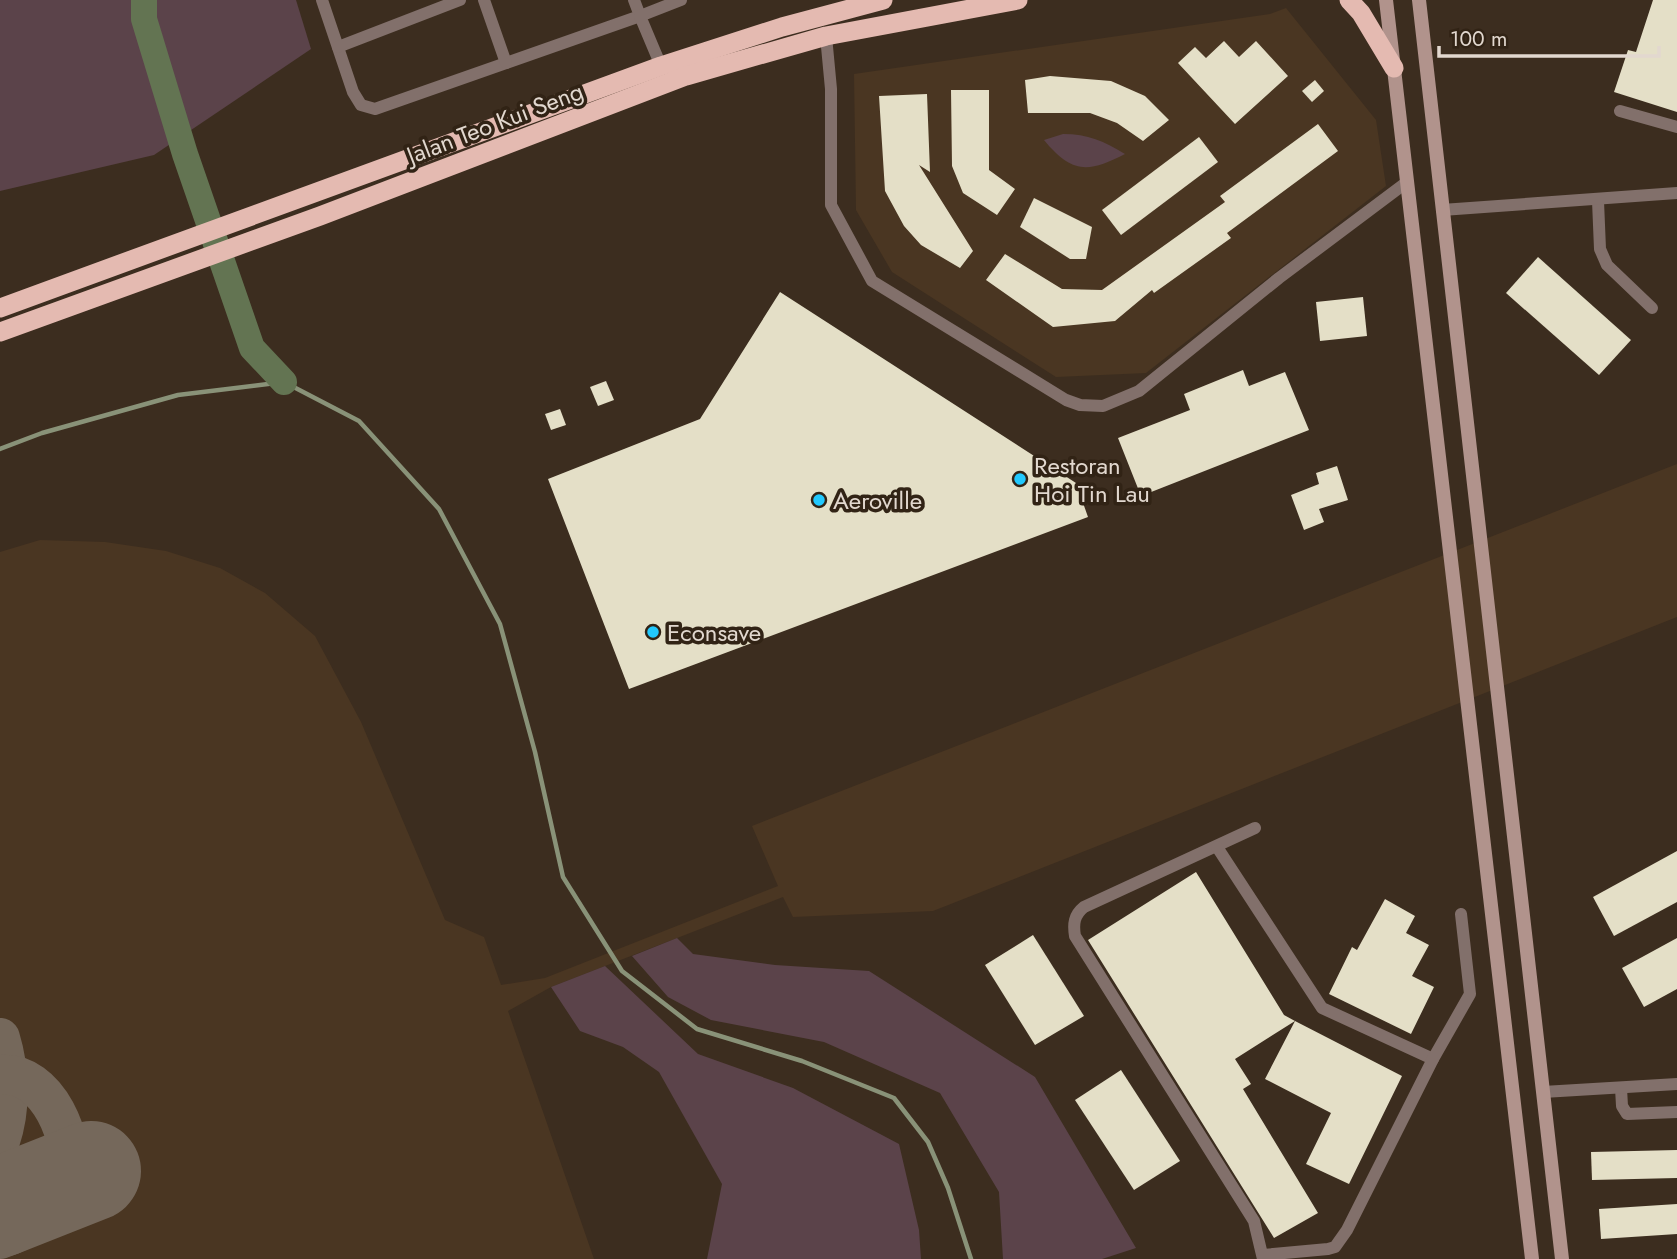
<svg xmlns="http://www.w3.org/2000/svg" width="1677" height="1259" font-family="Jost,sans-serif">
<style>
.built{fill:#4a3622}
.green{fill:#5b434a}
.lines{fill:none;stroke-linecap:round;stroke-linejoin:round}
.stream{stroke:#899278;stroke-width:4.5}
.river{stroke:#637452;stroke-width:26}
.taxiway{stroke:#75685b;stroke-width:40}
.runway{stroke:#75685b;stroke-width:100}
.building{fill:#e4dfc7}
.minor{stroke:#82706b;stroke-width:12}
.secondary{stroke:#b1938c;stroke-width:14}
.trunk{stroke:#e4bab1;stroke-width:19}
.poi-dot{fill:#22c9fe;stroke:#312315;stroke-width:2.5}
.labels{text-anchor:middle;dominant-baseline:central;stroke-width:7;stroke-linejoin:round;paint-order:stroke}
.street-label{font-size:24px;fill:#e2d8cf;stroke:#312315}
.poi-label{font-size:24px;fill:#e2d8cf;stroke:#312315;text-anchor:start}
</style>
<rect width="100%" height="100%" fill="#3c2d1f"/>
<g class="built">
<polygon points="1286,8 1376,120 1386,186 1146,373 1056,377 892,272 856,210 854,74 1270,14"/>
<polygon points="1677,464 1677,617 933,911 793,917 783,897 551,987 508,1011 594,1259 0,1259 0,552 40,540 105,542 166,551 220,568 265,593 315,636 361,722 445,920 484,937 501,985 545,978 778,886 752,826"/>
</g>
<g class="green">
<polygon points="0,0 296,0 311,49 154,155 0,191"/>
<path d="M1063,134c25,0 41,7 62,20 -37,19 -53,20 -81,-14z"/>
<polygon points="677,938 693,954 775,965 869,971 1035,1077 1136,1248 1102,1259 1003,1259 999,1192 940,1093 824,1042 711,1020 668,997 632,956"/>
<polygon points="605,966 698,1054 793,1088 899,1144 919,1230 921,1259 707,1259 722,1184 659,1072 623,1047 580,1031 551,987"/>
</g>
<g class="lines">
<polyline class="stream" points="0,449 42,433 178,395 284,382 359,421 439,509 500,624 535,752 563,877 622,971 697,1029 802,1061 894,1098 928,1142 948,1188 971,1259"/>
<polyline class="river" points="144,0 144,19 185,154 252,348 284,382"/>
<g class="taxiway">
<path d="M0,1038c10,33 11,70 0,103"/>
<path d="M0,1075c48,-5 77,67 68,106 -7,30 -41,49 -68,58"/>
</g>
<polyline class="runway" points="0,1207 91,1171"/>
</g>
<g class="building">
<polygon points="1653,0 1677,0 1677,112 1614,92 1628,50 1636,52"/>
<polygon points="1224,41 1239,57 1256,41 1288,76 1235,124 1178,63 1195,47 1206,58"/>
<polygon points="1050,76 1111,81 1145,96 1169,120 1143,141 1117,123 1090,113 1028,113 1025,80"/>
<polygon points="1315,80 1324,91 1312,102 1302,91"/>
<polygon points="951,90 989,90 989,170 1015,189 997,215 963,193 952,166"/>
<polygon points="927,94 930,172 919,165 973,251 960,268 921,245 904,226 885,191 879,96"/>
<polygon points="1318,124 1338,151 1227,233 1231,238 1154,293 1152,290 1115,321 1053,327 986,280 1005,254 1062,289 1102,290 1225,202 1220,196"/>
<polygon points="1199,137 1218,162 1121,235 1102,210"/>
<polygon points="1034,198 1092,227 1086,259 1070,259 1020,227"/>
<polygon points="1538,257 1631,340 1599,375 1506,293"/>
<polygon points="780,292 1076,483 1088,517 629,689 548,479 700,419"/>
<polygon points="1363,297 1367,336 1320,341 1316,302"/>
<polygon points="1243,370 1249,386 1285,372 1309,430 1141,496 1118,438 1190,410 1184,394"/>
<polygon points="606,381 614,400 598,406 590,387"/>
<polygon points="560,409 566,425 551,430 545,414"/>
<polygon points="1337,466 1348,500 1319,509 1324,522 1304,530 1291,495 1319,484 1316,473"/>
<polygon points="1677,851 1677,902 1614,936 1593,897"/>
<polygon points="1196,872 1284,1015 1295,1021 1235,1059 1251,1084 1243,1089 1318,1213 1274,1238 1088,940"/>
<polygon points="1385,899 1415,916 1406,933 1429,945 1412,976 1434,987 1411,1034 1329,994 1352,947 1357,950"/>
<polygon points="1033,935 1084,1016 1035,1045 985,965"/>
<polygon points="1677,938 1677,989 1644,1007 1622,968"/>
<polygon points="1295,1021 1402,1076 1349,1184 1306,1164 1331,1113 1265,1079"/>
<polygon points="1121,1070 1180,1161 1134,1190 1075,1100"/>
<polygon points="1677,1150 1677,1178 1592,1180 1591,1152"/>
<polygon points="1677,1204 1677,1234 1601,1239 1599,1209"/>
</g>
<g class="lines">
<g class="minor">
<polyline points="322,0 353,92 361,105 375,109 640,16 634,0"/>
<polyline points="484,0 506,63"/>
<polyline points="826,36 831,89 831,205 872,281 1066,400 1080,405 1103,406 1139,391 1279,278 1407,182"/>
<polyline points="338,47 460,0"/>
<polyline points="661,66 640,16 681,0"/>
<polyline points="1620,111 1677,127"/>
<polyline points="1598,201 1600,249 1607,265 1652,308"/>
<polyline points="1442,210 1677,193"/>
<path d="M1255,828l-171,79c-10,8 -11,17 -9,29l179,285 9,38"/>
<polyline points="1217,847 1322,1008 1433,1059"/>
<polyline points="1621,1088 1622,1106 1627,1114 1677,1112"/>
<polyline points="1543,1092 1677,1084"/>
<polyline points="1263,1255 1328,1249 1335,1247 1347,1230 1433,1059 1470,994 1461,914"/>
</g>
<g class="secondary">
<polyline points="1386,0 1532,1259"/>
<polyline points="1419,0 1562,1259"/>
</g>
<g class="trunk">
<polyline points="1349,0 1361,13 1394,68"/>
<polyline points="0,308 661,66 782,27 883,0"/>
<polyline points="0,332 320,216 686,76 826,36 1018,0"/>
</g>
</g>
<g class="poi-dot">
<circle cx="1020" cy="479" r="7"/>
<circle cx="819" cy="500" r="7"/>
<circle cx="653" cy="632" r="7"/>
</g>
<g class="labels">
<g class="street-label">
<text transform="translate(495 123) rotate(-21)">Jalan Teo Kui Seng</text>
</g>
<g class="poi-label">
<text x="1034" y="465">Restoran<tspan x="1034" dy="28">Hoi Tin Lau</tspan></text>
<text x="833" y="500">Aeroville</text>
<text x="667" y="632">Econsave</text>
</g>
</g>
<path d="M1439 46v10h220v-10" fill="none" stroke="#e2d8cf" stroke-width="3.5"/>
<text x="1450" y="46" font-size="21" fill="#e2d8cf" stroke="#312315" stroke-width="5" paint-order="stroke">100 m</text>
</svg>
